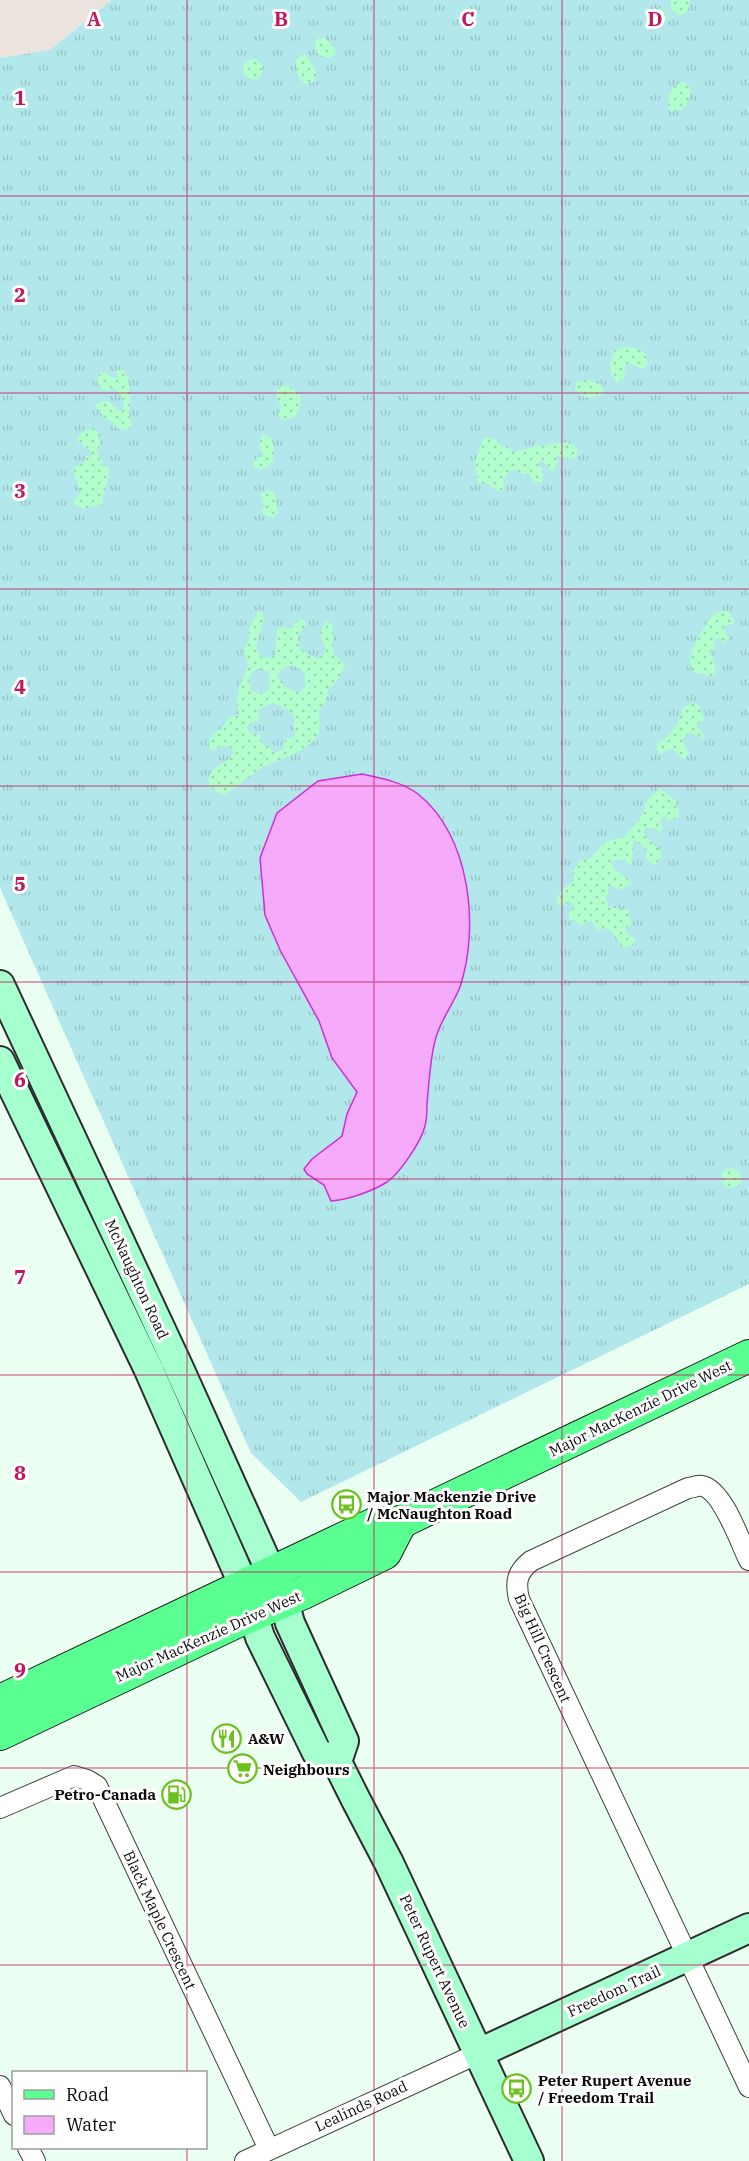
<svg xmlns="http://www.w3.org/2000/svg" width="749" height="2161" font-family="'IBM Plex Serif',serif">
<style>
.industrial{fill:#ebe4de}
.grass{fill:url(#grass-tufts)}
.sand{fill:url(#sand-dots);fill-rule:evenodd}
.water{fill:#f5abf9;stroke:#d02ed4;stroke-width:1.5}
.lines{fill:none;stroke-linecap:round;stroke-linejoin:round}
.street-casing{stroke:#3e3e3e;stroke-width:22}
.secondary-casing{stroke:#2d2d2d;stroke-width:32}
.primary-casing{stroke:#1c1c1c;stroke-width:34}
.street{stroke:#fff;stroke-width:20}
.secondary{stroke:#a5ffcf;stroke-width:28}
.primary{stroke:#5aff91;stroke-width:32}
.grid{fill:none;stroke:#c2185b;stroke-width:1.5;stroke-opacity:0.55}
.labels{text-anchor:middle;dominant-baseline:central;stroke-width:6;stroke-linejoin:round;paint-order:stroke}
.street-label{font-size:15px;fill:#0b0b0b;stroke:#fff}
.poi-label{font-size:15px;font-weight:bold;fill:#0b0b0b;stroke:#fff;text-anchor:start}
.grid-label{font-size:20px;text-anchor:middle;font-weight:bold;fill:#c2185b;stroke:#fff;stroke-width:6;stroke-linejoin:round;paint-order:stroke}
</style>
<defs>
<pattern id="grass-tufts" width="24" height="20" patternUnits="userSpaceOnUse" patternTransform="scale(1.5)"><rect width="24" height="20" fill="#b2e8eb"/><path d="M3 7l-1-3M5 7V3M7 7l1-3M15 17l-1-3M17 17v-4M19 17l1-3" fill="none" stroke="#98c6c8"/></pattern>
<pattern id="sand-dots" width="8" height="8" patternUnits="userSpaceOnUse" patternTransform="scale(1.5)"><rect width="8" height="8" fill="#b3fecd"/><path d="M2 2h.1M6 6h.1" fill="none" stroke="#99d8af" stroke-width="1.8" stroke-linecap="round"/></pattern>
</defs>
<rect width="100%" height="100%" fill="#eafff2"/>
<polygon class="industrial" points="0,0 112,0 50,50 0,58"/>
<polygon class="grass" points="112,0 749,0 749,1284 301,1502 251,1453 0,888 0,58 50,50"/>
<g class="sand">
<path d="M670,0h20c0,8 -4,15 -11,16l-7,-6z"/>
<circle cx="657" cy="17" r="9"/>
<path d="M324,37l11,11v6l-5,4 -9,-1c-5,-5 -8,-11 -4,-18z"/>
<path d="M305,54c6,7 15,18 9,28l-8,2c-8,-4 -13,-19 -8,-27z"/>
<circle cx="253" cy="69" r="10"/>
<path d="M684,82l7,5c-1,13 -6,27 -21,24 -4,-12 1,-27 14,-29z"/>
<path d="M623,347c8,0 17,1 23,7l1,11 -5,4 -11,-5 -6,1 -1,14 -7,4c-9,-9 -8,-22 -2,-33z"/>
<path d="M119,370h4c13,16 2,37 9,55l-4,5c-8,1 -13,-2 -16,-9l-5,-1 -12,-13v-2l8,-4 7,1 7,8 4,1 3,-3c0,-8 -4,-18 -12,-20l-3,3 -7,-2 -5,-8 3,-9c7,0 11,7 18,6v-5l-4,-1z"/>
<path d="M589,380l13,5 2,9c-12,5 -21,6 -29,-5l2,-8z"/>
<polygon points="290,386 301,396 300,405 295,417 284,420 278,415 281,406 277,399 276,392 279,387"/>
<path d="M93,428l8,7 -3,2 3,8 -5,5 3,3 -1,5 5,3 -3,4 1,2 5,-2 3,2c1,15 -7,25 -6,37l-19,5 -10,-5 1,-4 6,-7 -8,-24 12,-7 1,-8 3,4 4,-3 -2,-4 -15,-11c3,-6 11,-11 17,-12z"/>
<path d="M263,434l9,5c4,12 3,26 -10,31l-7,-3 -2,-4 3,-5 8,-2c-4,-7 -7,-15 -1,-22z"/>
<path d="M487,437l9,2 5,8 6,-1 6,6 19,-4 3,-3c16,4 25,-10 42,3v7l-2,3 -7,1 -13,-4 2,7 -4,10 -9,-10 -5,-1 -1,3 4,5 1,14 -9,-1 -5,-8 -5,1 -9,-6 -5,2 -7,9 1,10 -2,2 -10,-4 -2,-4 -12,-1 -3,-21 8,-23z"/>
<path d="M269,490l5,2c2,6 3,14 4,20l-4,5h-8l-5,-7 4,-4 -3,-4 -1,-8z"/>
<path d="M258,611l5,3v8l-7,25 5,10 10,1 4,-3 2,-27h13l10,-9 4,1 2,5 -8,12 2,12 17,10 5,-3 4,-7 -6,-15 6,-14 7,6v27l12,12 -7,15 -10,10c0,9 -2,14 -9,19 -1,7 2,17 0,24 -6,18 -48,28 -62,38 -13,9 -19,16 -34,24l-14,-8c-5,-21 18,-20 25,-35l-5,-6 -12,1 -3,4 -5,-3v-6l4,-8 8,-5 7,-11 11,-4c-5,-25 2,-28 9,-50l-5,-13 6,-11v-11zM287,666h7l10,6c2,9 3,15 -5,21 -10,-4 -20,-7 -22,-19zM258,669l11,2 1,18c-6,5 -13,5 -19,1 -4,-11 -3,-16 7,-21zM274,703c11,5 25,9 19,22l2,6 -2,7h-7l-3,11 -8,4 -6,-7 -8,-3 -1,-8 -10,-2 -3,-6 2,-4 9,-2 1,-3 -1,-8 12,-6z"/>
<path d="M728,611l6,9 -1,4 -10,2 6,12 -2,3 -4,1 -3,-3h-5l-1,3 1,7 -6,2 6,12 1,9 -4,4 -18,-4c-1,-1 -4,-9 -4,-10 -1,-12 17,-40 25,-49z"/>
<path d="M690,703l9,2 5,15 -8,5 8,10v3l-14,-6 -7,7 1,6 5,8 -5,7 -11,-10 -4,-1 -8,5 -5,-5 1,-5c14,-9 22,-19 26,-36z"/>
<path d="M659,787l16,13 5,14 -2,4 -10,3 -3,-5 -3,2 -2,3 3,8 -4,5 -3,-6h-11l-2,4c5,8 13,13 19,21l-7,13 -9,-8 1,-7 -12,-12 -2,4 -1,22 -6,-3 -1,-3 -14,2 4,9 18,13 -12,7 -9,-4 -4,1v7l-3,3 4,10 20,3v9l4,3 -3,4 -5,2 3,6 8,6c-2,6 -6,7 -13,8l-11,-16 -7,-4 -8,2 -6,-10 -10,6 -8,-6 -3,1 -2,-7 6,-7 -2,-5 -4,-1 -3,5 -8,-2 -1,-5 7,-11 11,-7 -1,-10 8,-12 5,1 6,-3 12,-15 20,-5 13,-14 6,-10 6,-16 9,-6z"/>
<circle cx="731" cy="1178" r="10"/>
</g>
<path class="water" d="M362,774c19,4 40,8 56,20 52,41 62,133 42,193 -7,18 -21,35 -25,54 -5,19 -6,42 -8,63 0,7 0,15 -2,22 -4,16 -25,47 -38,56 -14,9 -39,18 -56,19l-7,-16 -17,-11 -3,-5 8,-10 30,-23 5,-22 10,-22 -25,-34 -13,-37 -39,-71 -15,-35 -5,-57 17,-45 41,-32z"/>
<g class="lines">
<defs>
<g id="street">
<path d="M749,1560c-9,-18 -26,-70 -47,-74 -4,-1 -10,2 -14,2l-157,73c-14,11 -16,21 -12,38l230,488"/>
<polyline points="0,1808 74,1776 87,1780 97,1786 269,2149"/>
<polyline points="0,2086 14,2115"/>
<polyline points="28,2148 35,2161"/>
<polyline points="245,2161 479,2053"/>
</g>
<g id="secondary">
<polyline points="0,985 178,1366 284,1601 290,1623 344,1741 337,1762"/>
<polyline points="0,1061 149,1370 244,1586 260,1637 317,1753 337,1762 356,1800 389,1863 529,2161"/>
<polyline points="479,2053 749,1928"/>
</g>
<g id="primary">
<polyline points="0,1701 372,1525 401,1522 749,1356"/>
<polyline points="0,1734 234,1623 303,1593 385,1553 401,1522"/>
</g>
</defs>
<use href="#street" class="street-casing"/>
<use href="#secondary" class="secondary-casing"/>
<use href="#primary" class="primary-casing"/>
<use href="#street" class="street"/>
<use href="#secondary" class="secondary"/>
<use href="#primary" class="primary"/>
</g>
<path class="grid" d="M187,0v2072M374,0v2161M562,0v2161M0,196h749M0,393h749M0,589h749M0,786h749M0,982h749M0,1179h749M0,1375h749M0,1572h749M0,1768h749M0,1965h749M187,2148v13"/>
<defs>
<symbol id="bus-ring" viewBox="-11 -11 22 22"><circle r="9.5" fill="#fff" stroke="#6bc21d" stroke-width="1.5"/><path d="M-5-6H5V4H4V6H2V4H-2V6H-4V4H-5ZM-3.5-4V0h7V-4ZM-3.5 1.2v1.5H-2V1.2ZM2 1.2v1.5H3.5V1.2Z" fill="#6bc21d"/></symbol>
<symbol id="restaurant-ring" viewBox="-11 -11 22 22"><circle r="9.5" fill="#fff" stroke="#6bc21d" stroke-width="1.5"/><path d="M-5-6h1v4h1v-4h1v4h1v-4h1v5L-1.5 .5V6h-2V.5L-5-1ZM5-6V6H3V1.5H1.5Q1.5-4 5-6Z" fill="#6bc21d"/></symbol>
<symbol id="supermarket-ring" viewBox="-11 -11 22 22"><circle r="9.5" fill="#fff" stroke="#6bc21d" stroke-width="1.5"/><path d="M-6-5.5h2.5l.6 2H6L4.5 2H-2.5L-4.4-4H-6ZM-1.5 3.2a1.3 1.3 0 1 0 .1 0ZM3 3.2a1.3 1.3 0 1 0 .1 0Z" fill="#6bc21d"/></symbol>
<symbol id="fuel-ring" viewBox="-11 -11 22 22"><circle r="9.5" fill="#fff" stroke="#6bc21d" stroke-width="1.5"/><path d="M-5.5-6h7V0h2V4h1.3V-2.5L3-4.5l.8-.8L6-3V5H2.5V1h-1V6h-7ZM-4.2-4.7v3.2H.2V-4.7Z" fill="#6bc21d"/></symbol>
</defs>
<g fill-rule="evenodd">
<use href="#bus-ring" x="330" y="1488" width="33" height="33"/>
<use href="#restaurant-ring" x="210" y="1722" width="33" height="33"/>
<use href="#supermarket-ring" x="226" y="1752" width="33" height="33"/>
<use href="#fuel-ring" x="160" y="1778" width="33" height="33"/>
<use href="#bus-ring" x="500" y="2072" width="33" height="33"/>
</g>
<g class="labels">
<g class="street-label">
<text transform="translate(137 1279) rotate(65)">McNaughton Road</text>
<text transform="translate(640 1408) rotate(-26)">Major MacKenzie Drive West</text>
<text transform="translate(208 1636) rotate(-24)">Major MacKenzie Drive West</text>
<text transform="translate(543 1648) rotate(66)">Big Hill Crescent</text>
<text transform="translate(160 1920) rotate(65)">Black Maple Crescent</text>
<text transform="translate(435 1961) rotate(65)">Peter Rupert Avenue</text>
<text transform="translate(614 1991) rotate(-25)">Freedom Trail</text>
<text transform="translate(361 2106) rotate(-25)">Lealinds Road</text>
</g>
<g class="poi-label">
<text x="367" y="1496">Major Mackenzie Drive<tspan x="367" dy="17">/ McNaughton Road</tspan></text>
<text x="248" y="1738">A&amp;W</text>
<text x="263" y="1769">Neighbours</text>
<text x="156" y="1794" text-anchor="end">Petro-Canada</text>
<text x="538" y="2080">Peter Rupert Avenue<tspan x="538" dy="17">/ Freedom Trail</tspan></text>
</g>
</g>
<g class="grid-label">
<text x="94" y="26">A</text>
<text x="281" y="26">B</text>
<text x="468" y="26">C</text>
<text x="655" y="26">D</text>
<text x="20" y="105">1</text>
<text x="20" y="302">2</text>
<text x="20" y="498">3</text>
<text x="20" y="694">4</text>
<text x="20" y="891">5</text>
<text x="20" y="1087">6</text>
<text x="20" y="1284">7</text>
<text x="20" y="1480">8</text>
<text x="20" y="1677">9</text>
</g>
<rect x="12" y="2071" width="195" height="78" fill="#ffffff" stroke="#9d9d9d" stroke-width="1.5"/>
<rect x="24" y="2090" width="30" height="9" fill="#5aff91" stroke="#9d9d9d" stroke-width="1.5"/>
<text x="66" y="2101" font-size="18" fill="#0b0b0b">Road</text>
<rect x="24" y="2116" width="30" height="18" fill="#f5abf9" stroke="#9d9d9d" stroke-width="1.5"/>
<text x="66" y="2131" font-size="18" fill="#0b0b0b">Water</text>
</svg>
